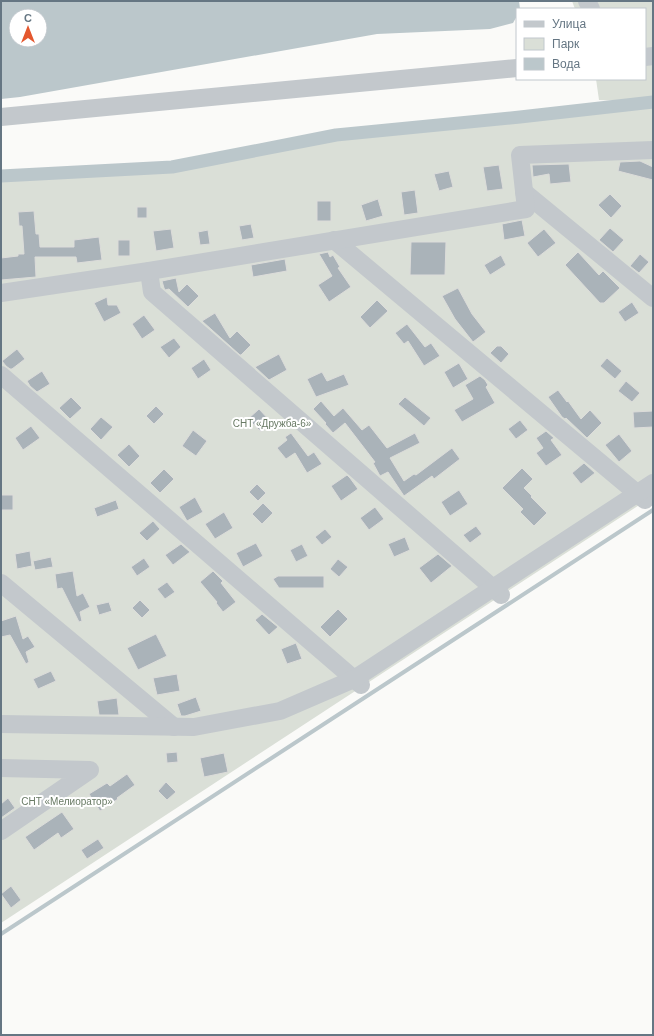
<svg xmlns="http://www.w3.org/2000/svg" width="654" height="1036" font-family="Helvetica,sans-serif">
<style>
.green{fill:#dadfd7}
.water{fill:#bbc7cb;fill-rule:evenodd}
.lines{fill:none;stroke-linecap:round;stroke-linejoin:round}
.stream{stroke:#bbc7cb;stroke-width:4}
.canal{stroke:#bbc7cb;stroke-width:13}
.building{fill:#aab3b9;stroke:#dcdcda}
.minor{stroke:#c3c8cc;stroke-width:18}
.labels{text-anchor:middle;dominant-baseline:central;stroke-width:4;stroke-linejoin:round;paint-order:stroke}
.park-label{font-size:10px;fill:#687a64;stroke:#fff}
</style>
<rect width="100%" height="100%" fill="#fafaf8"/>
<g class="green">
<polygon points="572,1 653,1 653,98 624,101 599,100 596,79 645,79 645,9 575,9"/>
<polygon points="653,102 653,496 1,923 1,176 172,167 336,135 520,117"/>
</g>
<path class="water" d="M1,1h518l1,8h-3v7l-4,7 -23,6 -113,5 -357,63 -19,2zM16,16h24v24h-24z"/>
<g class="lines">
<polyline class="stream" points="1,934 653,510"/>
<polyline class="canal" points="1,176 172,167 336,135 520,117 653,102"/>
</g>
<g class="building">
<polygon points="640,161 653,167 653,180 618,171 620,162"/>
<polygon points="569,164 571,182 550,184 549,174 533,177 532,165"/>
<polygon points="499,165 503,189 487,191 483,167"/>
<polygon points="449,171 453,187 439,191 434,174"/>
<polygon points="415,190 418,213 404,215 401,192"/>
<polygon points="610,194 622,206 611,218 598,205"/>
<polygon points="378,199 383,216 366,221 361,205"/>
<rect x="317" y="201" width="14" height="20"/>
<rect x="137" y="207" width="10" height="11"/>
<polygon points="34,211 36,234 39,234 40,247 74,247 74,240 99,237 102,260 77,263 76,257 35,257 36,277 1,280 1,258 18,256 18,254 24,254 22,226 19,226 18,212"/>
<polygon points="522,220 525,236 504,240 502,224"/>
<polygon points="251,224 254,238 242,240 239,226"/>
<polygon points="610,228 624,240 613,252 599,240"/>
<polygon points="171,229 174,248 156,251 153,231"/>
<polygon points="544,229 556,243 538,257 527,243"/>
<polygon points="208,230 210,244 200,245 198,232"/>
<rect x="118" y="240" width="12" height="16"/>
<polygon points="411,242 446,242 445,275 410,275"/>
<polygon points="328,252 330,257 333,255 340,267 338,268 351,287 329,302 318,285 332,276 319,254"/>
<polygon points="578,252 599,275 603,271 620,288 604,303 600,303 565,265"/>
<polygon points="640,254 649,262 639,273 630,266"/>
<polygon points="501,255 506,265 490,275 484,265"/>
<polygon points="285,259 287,271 253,277 251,265"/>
<polygon points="176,278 179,292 187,284 199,296 188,307 169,289 165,290 164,288 162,281"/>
<polygon points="458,288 472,314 486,332 473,342 455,319 442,296"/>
<polygon points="107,297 108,305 117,305 121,313 104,322 94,303"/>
<polygon points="377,300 388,311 370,328 360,317"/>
<polygon points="632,302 639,313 625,322 618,312"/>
<polygon points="215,313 230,338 237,331 251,345 241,355 240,355 202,321"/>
<polygon points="144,315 155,330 142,339 132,324"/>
<polygon points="407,324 425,347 431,343 440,356 424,366 408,341 404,344 395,333"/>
<polygon points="174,338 181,347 169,358 160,347"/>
<polygon points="497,346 501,346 509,354 501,363 490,353"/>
<polygon points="17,349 25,359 12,369 10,369 6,366 2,361"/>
<polygon points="279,354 287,370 269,380 255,367"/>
<polygon points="607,358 622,371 615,379 600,366"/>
<polygon points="204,359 211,370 198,379 191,368"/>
<polygon points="459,363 468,379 453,388 444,372"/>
<polygon points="42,371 50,384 37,392 30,386 27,381"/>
<polygon points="322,372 327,381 344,374 349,385 316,397 307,379"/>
<polygon points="480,376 485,380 488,385 486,387 495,403 462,422 454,410 473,399 465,385"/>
<polygon points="626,381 640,393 632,402 618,391"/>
<polygon points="558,390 567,402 568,401 581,419 590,410 602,423 587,438 566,418 565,419 562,417 548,397"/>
<polygon points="71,397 82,408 70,419 59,408"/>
<polygon points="405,397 431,418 424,426 398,404"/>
<polygon points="321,401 334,416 343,408 362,430 369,425 387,448 415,433 420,443 390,458 404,481 414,474 416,475 452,448 460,459 434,479 432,476 404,496 388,472 380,476 373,463 375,462 345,423 333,433 325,424 326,423 313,409"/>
<polygon points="156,406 164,414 154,424 146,416"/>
<polygon points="259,409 271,422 261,432 248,419"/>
<polygon points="653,411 653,427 634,428 633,412"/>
<polygon points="101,417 113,427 101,440 90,429"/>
<polygon points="520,420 528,430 516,439 508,429"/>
<polygon points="31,426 40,438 23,450 15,438"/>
<polygon points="193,430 207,441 196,456 182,446"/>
<polygon points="546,431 554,438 551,440 562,455 546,466 536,453 543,448 536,438"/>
<polygon points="291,433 308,456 314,452 322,464 307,473 295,453 286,459 277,448 287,440 285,437"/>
<polygon points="619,434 632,451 619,462 605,445"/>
<polygon points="129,444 140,456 129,467 117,455"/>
<polygon points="584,463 595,473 581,484 572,473"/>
<polygon points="522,468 533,479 524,488 532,496 531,497 547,513 534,526 520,512 523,509 502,488"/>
<polygon points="164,469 174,479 160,493 150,483"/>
<polygon points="347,475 350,478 358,489 341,501 331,486"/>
<polygon points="257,484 266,493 258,501 249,492"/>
<polygon points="459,490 468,504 450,516 441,502"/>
<rect x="1" y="495" width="12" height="15"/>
<polygon points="195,497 203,512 187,521 179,507"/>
<polygon points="116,500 119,509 97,517 94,508"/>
<polygon points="263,503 273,513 262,524 252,514"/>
<polygon points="375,507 384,519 369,530 360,518"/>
<polygon points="224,512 233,528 215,539 205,524"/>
<polygon points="153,521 160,529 147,541 139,533"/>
<polygon points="476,526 482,534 470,543 463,535"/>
<polygon points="325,529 332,537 322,545 315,537"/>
<polygon points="405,537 410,550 394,557 388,544"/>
<polygon points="256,543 263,556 243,567 236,553"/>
<polygon points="181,544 190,552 173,565 165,555"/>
<polygon points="302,544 308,556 296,562 290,550"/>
<polygon points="30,551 32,566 17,569 15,554"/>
<polygon points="438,554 452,566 431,583 419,568"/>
<polygon points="51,557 53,567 35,570 33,561"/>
<polygon points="144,558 150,567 137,576 131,567"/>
<polygon points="338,559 348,567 339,577 330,569"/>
<polygon points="73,571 77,596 83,593 90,607 80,612 82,621 79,622 62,588 57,589 55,574"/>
<polygon points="213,571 223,581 221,583 236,602 223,612 216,603 217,602 200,582"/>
<polygon points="278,576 324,576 324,588 279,588 273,579"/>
<polygon points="167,582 175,592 165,599 157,589"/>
<polygon points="140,600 150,610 142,618 132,608"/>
<polygon points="109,602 112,611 99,615 96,605"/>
<polygon points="338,609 348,619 330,637 320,627"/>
<polygon points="262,614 278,627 269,635 255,620"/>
<polygon points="16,616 23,639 28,636 35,647 26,652 29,662 26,664 10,635 1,637 1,621"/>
<polygon points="156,634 167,656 138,670 127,648"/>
<polygon points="296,643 302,659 287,664 281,649"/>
<polygon points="51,671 56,681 38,689 33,679"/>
<polygon points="177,674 180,691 157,695 153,678"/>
<polygon points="196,697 201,711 185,716 181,716 177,704"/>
<polygon points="117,698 119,715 99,715 97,701"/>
<polygon points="177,752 178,762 167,763 166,753"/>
<polygon points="224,753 228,772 204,777 200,758"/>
<polygon points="127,774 135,785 117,798 118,799 100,811 89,794 107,783 110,786"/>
<polygon points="166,782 176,792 167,800 158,791"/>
<polygon points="8,798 15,808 1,818 1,804"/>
<polygon points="62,812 74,829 61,838 58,833 34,850 25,837"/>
<polygon points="98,839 104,848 87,859 81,850"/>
<polygon points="11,886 21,900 11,908 1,894"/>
</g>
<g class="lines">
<g class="minor">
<polyline points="587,1 591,9"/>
<polyline points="645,57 653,56"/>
<polyline points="1,117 517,68"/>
<polyline points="524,192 653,298"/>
<polyline points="334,240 645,500"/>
<polyline points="149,271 152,292 501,595"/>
<polyline points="1,293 149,271 526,209 520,155 653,150"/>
<polyline points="1,375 361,685"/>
<polyline points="1,583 174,727"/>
<polyline points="1,724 194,727 280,711 354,679 653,483"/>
<polyline points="1,768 90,770 1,831"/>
</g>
</g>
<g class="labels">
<g class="park-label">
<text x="272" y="423">СНТ «Дружба-6»</text>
<text x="67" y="801">СНТ «Мелиоратор»</text>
</g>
</g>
<rect width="654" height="1036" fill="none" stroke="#657683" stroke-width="4"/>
<rect x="516" y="8" width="130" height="72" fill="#ffffff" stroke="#c1c8cd"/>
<rect x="524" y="21" width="20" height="6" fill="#c3c8cc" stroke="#c1c8cd"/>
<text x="552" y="28" font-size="12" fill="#657683">Улица</text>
<rect x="524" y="38" width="20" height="12" fill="#dadfd7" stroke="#c1c8cd"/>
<text x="552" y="48" font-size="12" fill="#657683">Парк</text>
<rect x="524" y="58" width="20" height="12" fill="#bbc7cb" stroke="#c1c8cd"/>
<text x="552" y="68" font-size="12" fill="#657683">Вода</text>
<g transform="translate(28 28)"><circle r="19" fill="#ffffff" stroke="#c1c8cd"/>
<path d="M0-3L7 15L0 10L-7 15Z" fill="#e4572e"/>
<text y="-6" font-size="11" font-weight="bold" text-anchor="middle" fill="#657683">С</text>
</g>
</svg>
